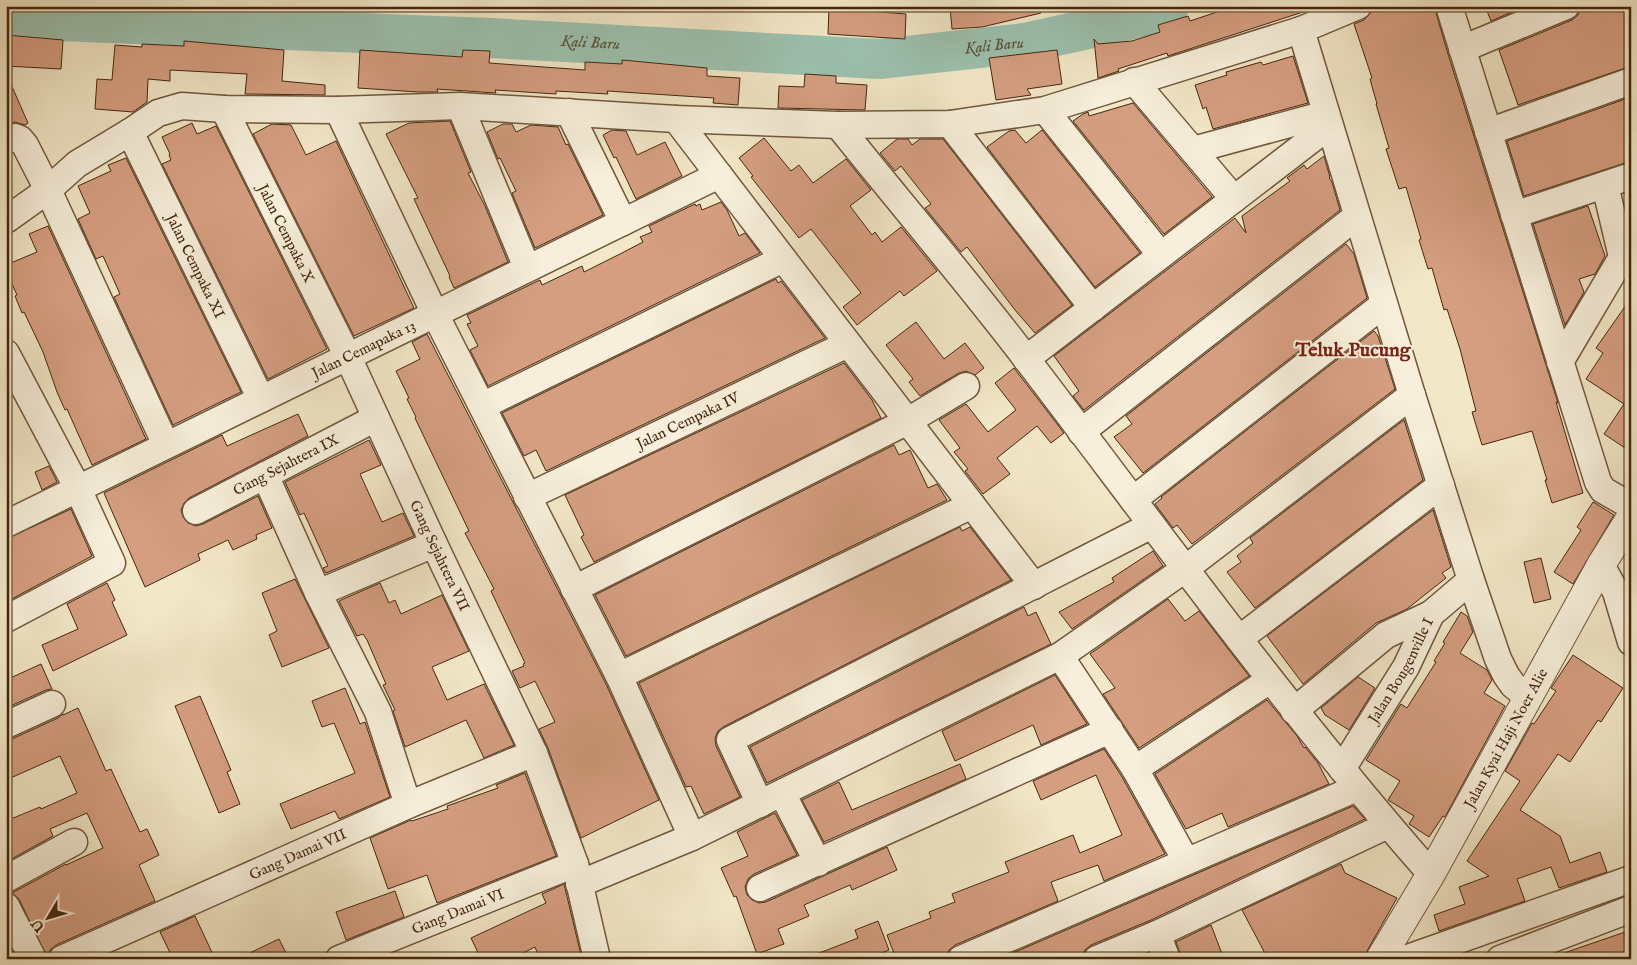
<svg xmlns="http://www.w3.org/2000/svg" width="1637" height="965" font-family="'IM FELL English',serif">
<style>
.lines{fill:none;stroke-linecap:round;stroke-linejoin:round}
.river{stroke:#9cc1af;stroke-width:40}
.building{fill:#d59e81;stroke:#45270d}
.minor-casing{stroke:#70573c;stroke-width:29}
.tertiary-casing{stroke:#70573c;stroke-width:30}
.minor{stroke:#f7efdb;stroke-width:26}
.tertiary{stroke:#f7efdb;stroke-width:28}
.labels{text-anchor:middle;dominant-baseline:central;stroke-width:4;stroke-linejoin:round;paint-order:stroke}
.street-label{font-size:15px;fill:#45270d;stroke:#f7efdb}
.water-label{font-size:16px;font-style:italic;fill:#5b4e36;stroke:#f7efdb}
.district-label{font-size:20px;font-weight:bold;fill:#7a1f14;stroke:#f7efdb}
</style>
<rect width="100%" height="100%" fill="#f2e7c7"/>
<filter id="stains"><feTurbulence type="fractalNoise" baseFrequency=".004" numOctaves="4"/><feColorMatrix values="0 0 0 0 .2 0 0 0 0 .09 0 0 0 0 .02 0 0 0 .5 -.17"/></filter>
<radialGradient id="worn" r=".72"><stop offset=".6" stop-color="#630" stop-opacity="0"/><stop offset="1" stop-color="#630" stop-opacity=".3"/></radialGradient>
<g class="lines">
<path class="river" id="s1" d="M6,19l484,19 389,21 146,-16 122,-27 22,-10"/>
</g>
<g class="building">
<polygon points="950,6 1040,6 1041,13 982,27 952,29"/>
<polygon points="1222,6 1311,6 1312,9 1168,56 1167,53 1118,69 1119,71 1098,78 1094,39 1098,44 1132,41 1160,32 1158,25 1188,16 1190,21 1223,10"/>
<polygon points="1391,6 1434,6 1448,54 1558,403 1556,402 1583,493 1552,503 1545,480 1547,480 1532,431 1482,445 1472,412 1476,411 1460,349 1447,309 1444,310 1432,268 1428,269 1419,240 1421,239 1406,187 1399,189 1386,149 1389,148 1376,104 1377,104 1370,79 1372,78 1354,24 1364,20 1371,12"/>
<polygon points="1485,6 1526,6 1491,21"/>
<polygon points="1581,6 1631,6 1631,66 1518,105 1499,50 1572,20 1578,15"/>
<polygon points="829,8 906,14 905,39 828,34"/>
<polygon points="6,35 63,40 61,69 6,66"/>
<polygon points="184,41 284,50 282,81 325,85 325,95 245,94 247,74 170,70 170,81 148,79 147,102 133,112 95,109 97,79 112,80 115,45 142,47 142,44 184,46"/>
<polygon points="360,50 462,57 463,50 490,51 489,63 585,70 585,62 622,64 622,60 707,68 707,76 740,78 738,105 713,103 714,98 607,91 608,94 556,91 556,94 495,90 496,93 437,89 438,92 418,92 358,88"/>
<polygon points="1057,50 1062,84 1027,89 1031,95 996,100 989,58"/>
<polygon points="1293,56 1308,103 1213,129 1206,107 1203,109 1195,85 1227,75 1226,72 1261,62 1263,65"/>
<polygon points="6,73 28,123 25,125 15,122 6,124"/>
<polygon points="805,74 836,76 836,83 867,85 865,110 778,108 779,86 804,87"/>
<polygon points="1631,97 1631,161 1524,196 1507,141"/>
<polygon points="1133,103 1212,197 1164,234 1073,121 1083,114 1088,112 1089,116"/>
<polygon points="450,121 471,172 468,173 485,206 508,262 454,288 449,277 450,276 414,199 418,198 386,134 409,123"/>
<polygon points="192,123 197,134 216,126 327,349 268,379 162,164 171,160 169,155 170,154 162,137"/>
<polygon points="272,124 291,125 306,155 336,141 414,308 354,336 253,134"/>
<polygon points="503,124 512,124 516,132 531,125 558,127 566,145 568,144 603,215 535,248 512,193 516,191 500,158 498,159 487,132"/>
<polygon points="612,130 626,131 637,155 665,142 682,176 636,199 616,157 614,158 603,135"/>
<polygon points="1015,130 1026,143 1042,130 1140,253 1095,287 987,147 1009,131"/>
<polygon points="764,138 791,171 799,165 813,183 846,159 871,190 850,206 872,235 875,232 882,242 901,227 937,271 904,296 900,291 857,325 843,307 861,293 811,229 799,238 751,177 753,176 739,158"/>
<polygon points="897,139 908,139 912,145 920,139 943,139 1072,305 1035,333 1015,310 967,247 961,252 925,208 931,204 901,166 895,171 880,153"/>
<polygon points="1324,156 1330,177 1329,178 1332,182 1340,210 1084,410 1073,396 1079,391 1054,356 1235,218 1246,233 1242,216 1290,181 1287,178 1304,165 1307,169"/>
<polygon points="126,158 241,392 173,425 114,297 120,294 103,256 96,259 78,219 90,213 78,186 111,171 108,165"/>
<polygon points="721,202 727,210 739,236 745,233 760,253 488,386 470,350 478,346 467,324 471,323 467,315 540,280 542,285 582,266 584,272 620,254 643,242 640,237 652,232 649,226 695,204 696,206 700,204 702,210"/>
<polygon points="1588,206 1605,256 1595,274 1579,279 1584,292 1565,325 1533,224"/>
<polygon points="48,226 146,439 92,465 67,409 65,410 57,392 43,352 24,312 22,313 15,296 17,295 6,271 6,265 37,252 29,234"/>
<polygon points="1346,244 1354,254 1367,298 1143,473 1114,437 1132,424 1126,416"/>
<polygon points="776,279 778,283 781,281 825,338 546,471 536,450 524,456 502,413"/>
<polygon points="1631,298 1631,452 1604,434 1624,404 1586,379 1603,353 1596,348"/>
<polygon points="916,322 944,359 965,343 984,368 975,375 966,371 959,373 920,396 909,382 913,379 886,345"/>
<polygon points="1374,331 1378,336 1395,389 1192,544 1177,525 1173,528 1155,504 1162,498 1161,497"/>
<polygon points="427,334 605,682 659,800 581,838 548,748 539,729 555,722 535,681 520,688 512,671 524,666 523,664 525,663 491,591 494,589 465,533 469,531 415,418 416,417 407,399 409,398 396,371 420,359 412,342"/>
<polygon points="844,363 872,400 881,418 594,562 581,537 584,535 565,495"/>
<polygon points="1014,368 1064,433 1051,443 1037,426 997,458 1010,474 983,494 965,471 968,469 954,452 960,448 939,420 966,404 988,432 1016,410 995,383"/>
<polygon points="298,414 308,436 189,498 184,503 181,510 183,517 188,523 196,526 203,524 258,496 272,528 256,535 257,539 233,550 228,540 198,554 200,560 145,587 104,493 222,435 227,446"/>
<polygon points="1404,420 1423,480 1255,608 1227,572 1241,562 1237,556 1253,543 1250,538"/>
<polygon points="369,440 381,465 360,474 382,522 403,513 414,536 326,573 323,568 328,566 304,513 300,515 285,482"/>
<polygon points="894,445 899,455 910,450 928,488 937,484 947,500 626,656 595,595"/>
<polygon points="49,466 57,482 42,490 35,472"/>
<polygon points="1593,502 1614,515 1573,584 1554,572 1581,530 1577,527"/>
<polygon points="71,509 92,556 6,602 6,539"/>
<polygon points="1433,510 1451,567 1442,573 1446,578 1407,609 1376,623 1303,684 1267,636"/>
<polygon points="960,527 962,531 970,527 1011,580 723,727 718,731 715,738 716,746 740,797 704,814 691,786 686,787 639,683"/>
<polygon points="1153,551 1163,566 1072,629 1059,612 1114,582 1112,578"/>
<polygon points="1541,558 1551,599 1534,603 1524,562"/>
<polygon points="295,579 329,648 282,667 269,635 277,631 262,593"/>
<polygon points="107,583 115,600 112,602 127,635 53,671 42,645 78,629 67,604"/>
<polygon points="380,583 389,603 395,600 401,614 442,595 469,651 432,667 447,700 484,684 514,745 484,758 466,720 405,747 393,711 395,710 383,685 386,684 367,640 363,634 357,636 339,601"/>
<polygon points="1168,599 1185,621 1199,611 1249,676 1139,748 1103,694 1115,688 1090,654"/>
<polygon points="1024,607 1028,616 1036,612 1051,644 767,783 750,747"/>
<polygon points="1461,612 1467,616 1473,632 1460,653 1487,670 1492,680 1484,693 1505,706 1445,817 1443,816 1429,837 1409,824 1414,816 1388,800 1400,781 1366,760 1401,704 1407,708 1436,662 1434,661 1445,643 1443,642"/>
<polygon points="1573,655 1623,688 1601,722 1598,720 1570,762 1558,754 1520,810 1560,836 1570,863 1600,852 1607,872 1559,888 1551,867 1517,879 1525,901 1439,931 1434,915 1465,904 1459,887 1489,876 1467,861 1520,781 1505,771 1532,723 1534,724 1556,691 1551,688"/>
<polygon points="41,664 52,689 46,690 6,708 6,680"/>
<polygon points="1055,675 1087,724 1041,745 1033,725 955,761 942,731"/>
<polygon points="1358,677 1375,688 1349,730 1325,715 1321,708"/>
<polygon points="345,688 360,724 365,722 390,797 339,819 335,811 291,829 280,804 355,773 334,723 322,727 312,701"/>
<polygon points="200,696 231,770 227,772 240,804 219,813 175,706"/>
<polygon points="1267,700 1297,736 1304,748 1305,747 1318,763 1329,784 1228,827 1222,813 1186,829 1155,774"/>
<polygon points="78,708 106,771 111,769 140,832 147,829 159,855 139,865 155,901 56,945 50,950 47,957 19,899 12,893 66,864 66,865 103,848 87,813 50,829 53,836 6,862 6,821 40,807 41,809 77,793 60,756 6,780 6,740 12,739 58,718 63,714 63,715"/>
<polygon points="1104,749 1122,777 1165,854 1104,881 1098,865 1051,882 1058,901 955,945 949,950 946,959 896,959 887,935 931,918 929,912 955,902 952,894 1009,872 1005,862 1073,835 1080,853 1122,835 1096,775 1041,800 1033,781"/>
<polygon points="960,764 966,779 824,842 802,800 839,782 852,810"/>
<polygon points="525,773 556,856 437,903 427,875 388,889 370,838 411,820 412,821 448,809 447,806 498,788 496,785"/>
<polygon points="1353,806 1365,819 1151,920 1091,945 1085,950 1082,959 999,959"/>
<polygon points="775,813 797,855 754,874 748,879 745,887 747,895 752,900 759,903 766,902 887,847 897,870 852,890 850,885 804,905 809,916 778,929 784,944 757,954 736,896 734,897 721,868 748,856 737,832"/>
<polygon points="1341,864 1345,873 1397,898 1367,951 1364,959 1268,959 1242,910"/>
<polygon points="564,884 582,959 540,959 535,947 511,959 481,959 471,938 546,903 542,894"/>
<polygon points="395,891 404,917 346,940 336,912"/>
<polygon points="195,916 215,959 173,959 160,932"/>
<polygon points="878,921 889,950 867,959 809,959 809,957 858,938 855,930"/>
<polygon points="1211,925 1224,959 1182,959 1176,942"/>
<polygon points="1631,930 1631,959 1556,959 1555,956"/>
<polygon points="279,939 289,959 237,959"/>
<polygon points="6,940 16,959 6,959"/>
</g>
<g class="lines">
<defs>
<g id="minor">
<polyline points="1449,6 1598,482 1603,490 1631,506"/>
<polyline points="1301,30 1412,395 1471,580 1498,659 1506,675 1513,685 1528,697"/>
<polyline points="1462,49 1566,6"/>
<polyline points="1134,81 1234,199"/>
<polyline points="460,106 527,268"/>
<path id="s2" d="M224,109l124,248 86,187 100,209 41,111 22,95"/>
<polyline points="338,110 435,314 619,676 692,837"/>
<polyline points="1045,110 1161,255"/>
<polyline points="569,112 623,222"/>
<polyline points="676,119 1034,586"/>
<polyline points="950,124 1093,308"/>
<path d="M838,125c63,79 129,156 190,236 132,173 259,349 403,513"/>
<path id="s3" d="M130,132l131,267"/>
<polyline points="1488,132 1631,81"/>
<polyline points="6,141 15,137 20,139 25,145 48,190 166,445"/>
<polyline points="1193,150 1326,114"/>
<polyline points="1605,185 1622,257"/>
<polyline points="1514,215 1631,176"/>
<polyline points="6,220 48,190 77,164 130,132 158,113 182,106 224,109 338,110 460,106 676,119 838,125 950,124 1045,110 1301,30 1358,6"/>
<polyline points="6,353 78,489 112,563 6,619"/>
<polyline points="1026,359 1329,126"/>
<polyline points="1560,362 1631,242"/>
<polyline points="482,406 783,259"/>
<polyline points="1081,432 1357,216"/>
<polyline points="265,475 318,593 378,712 408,805"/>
<path id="s4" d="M527,497l321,-153"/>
<polyline points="1133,500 1384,304"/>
<path id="s5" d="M196,511l180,-93"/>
<path id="s6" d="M6,524l713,-349"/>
<polyline points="1601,565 1616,592 1631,642"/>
<polyline points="574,589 908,421 966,386"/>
<polyline points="318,593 434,544"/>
<polyline points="1239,639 1441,485"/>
<polyline points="1060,656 1135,769 1186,861"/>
<polyline points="619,676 972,505"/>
<polyline points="1294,711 1386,635 1431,614"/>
<polyline points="6,725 52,704"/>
<polyline points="1135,769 1270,680"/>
<path id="s7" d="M1342,769l64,-102 25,-53 40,-34"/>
<polyline points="782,793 818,863"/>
<polyline points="760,804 730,740 1152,525"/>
<polyline points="6,879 74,842"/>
<polyline points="579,884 692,837 1060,656 1185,569 1412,395"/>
<polyline points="760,888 1110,730"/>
<polyline points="6,906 33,959"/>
<polyline points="1157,934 1167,959"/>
<path id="s8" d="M62,959l346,-154 126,-52"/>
<path id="s9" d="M339,959l236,-95"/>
<polyline points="961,959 1357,788"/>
<polyline points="1097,959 1157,934 1388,825"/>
<polyline points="1405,959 1631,879"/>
<polyline points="1500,959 1631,909"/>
</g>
<g id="tertiary">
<path id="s10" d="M1380,959l51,-85 170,-309 30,-48"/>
</g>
</defs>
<use href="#minor" class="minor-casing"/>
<use href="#tertiary" class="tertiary-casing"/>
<use href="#minor" class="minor"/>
<use href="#tertiary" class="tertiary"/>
</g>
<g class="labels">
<g class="street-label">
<text stroke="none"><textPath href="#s2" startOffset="139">Jalan Cempaka X</textPath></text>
<text stroke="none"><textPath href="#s3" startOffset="149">Jalan Cempaka XI</textPath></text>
<text stroke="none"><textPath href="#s6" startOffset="398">Jalan Cemapaka 13</textPath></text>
<text stroke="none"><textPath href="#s4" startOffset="178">Jalan Cempaka IV</textPath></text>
<text stroke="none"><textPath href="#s5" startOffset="101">Gang Sejahtera IX</textPath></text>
<text stroke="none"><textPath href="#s2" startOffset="496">Gang Sejahtera VII</textPath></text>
<text stroke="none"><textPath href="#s7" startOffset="115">Jalan Bougenville I</textPath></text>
<text stroke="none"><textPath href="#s10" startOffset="254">Jalan Kyai Haji Noer Alie</textPath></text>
<text stroke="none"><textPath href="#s8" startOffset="258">Gang Damai VII</textPath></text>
<text stroke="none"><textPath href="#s9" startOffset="128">Gang Damai VI</textPath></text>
</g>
<g class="water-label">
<text stroke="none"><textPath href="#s1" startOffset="585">Kali Baru</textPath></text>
<text stroke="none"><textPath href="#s1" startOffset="990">Kali Baru</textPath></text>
</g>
<g class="district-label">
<text x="1353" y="350">Teluk Pucung</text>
</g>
</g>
<rect width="1637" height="965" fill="none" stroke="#f2e7c7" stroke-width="25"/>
<rect x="8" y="8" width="1622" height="950" fill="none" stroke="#45270d" stroke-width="2.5"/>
<rect x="12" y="12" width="1612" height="940" fill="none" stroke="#45270d"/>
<g transform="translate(48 918) rotate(232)" stroke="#f7efdb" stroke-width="4" paint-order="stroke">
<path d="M0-4L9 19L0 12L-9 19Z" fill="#45270d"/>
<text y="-8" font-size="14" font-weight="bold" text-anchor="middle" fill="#45270d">U</text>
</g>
<rect width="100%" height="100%" filter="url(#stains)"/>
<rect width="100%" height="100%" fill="url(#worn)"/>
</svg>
